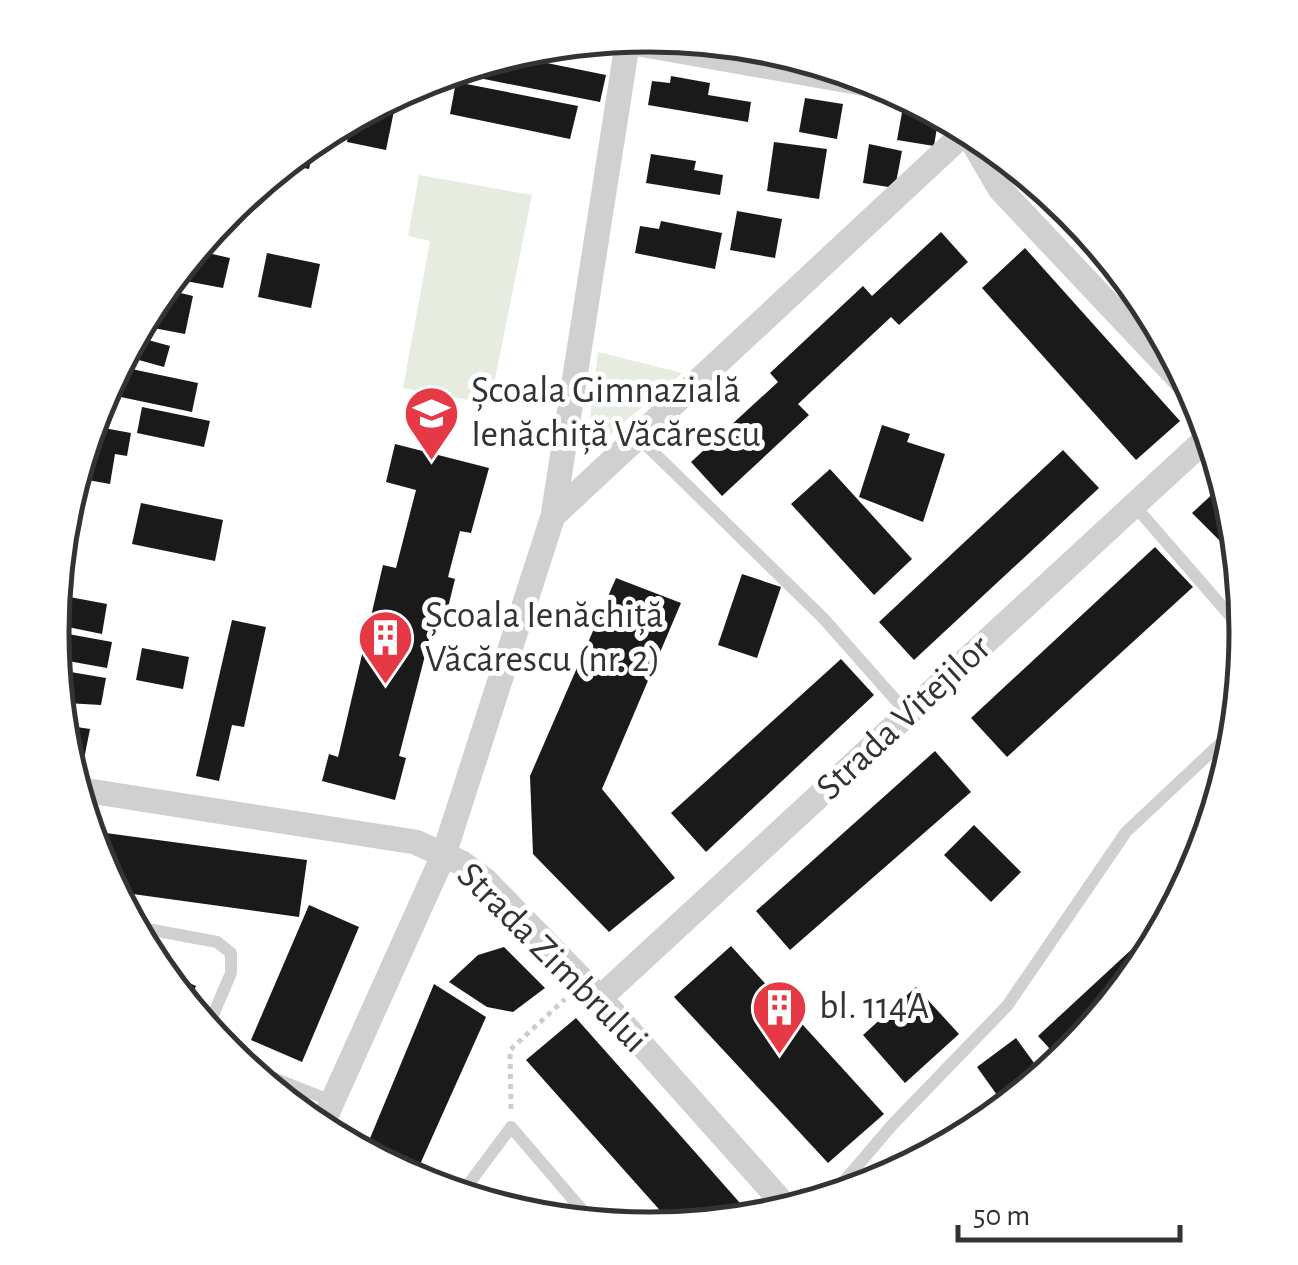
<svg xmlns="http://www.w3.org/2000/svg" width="1298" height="1265" font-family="'Alegreya Sans',sans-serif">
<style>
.green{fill:#e6ecdf}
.building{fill:#1a1a1a}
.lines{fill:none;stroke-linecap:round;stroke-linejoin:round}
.path{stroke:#cdcdcd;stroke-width:5;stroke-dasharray:5 5;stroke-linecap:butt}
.lane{stroke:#d0d0d0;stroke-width:12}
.street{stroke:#d0d0d0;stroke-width:25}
.labels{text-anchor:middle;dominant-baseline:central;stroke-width:10;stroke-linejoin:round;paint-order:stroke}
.poi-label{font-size:38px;fill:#333;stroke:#fff;text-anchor:start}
.street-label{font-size:38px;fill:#333;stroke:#fff}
.rim{fill:none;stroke:#333;stroke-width:5}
</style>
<rect width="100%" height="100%" fill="#fff"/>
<g class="green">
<polygon points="419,175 532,195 490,404 403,388 430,241 408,236"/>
<polygon points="598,352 682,373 586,455"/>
</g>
<g class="building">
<polygon points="527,59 606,75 600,102 464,75"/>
<polygon points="671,76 710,83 708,95 751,102 748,122 648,105 652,81 670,83"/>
<polygon points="456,82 578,106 570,139 450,114"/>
<polygon points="805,98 843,104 837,139 799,132"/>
<polygon points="391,100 396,101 386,150 347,142 350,127"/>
<polygon points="903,107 921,110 938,121 934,146 897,140"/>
<polygon points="774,142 827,149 819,199 767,191"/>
<polygon points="869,144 902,151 895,188 863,183"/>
<polygon points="313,152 309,169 293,166"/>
<polygon points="651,154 696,161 694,170 723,175 720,195 646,183"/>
<polygon points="737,211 782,219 775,258 730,250"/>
<polygon points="661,221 722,233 715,269 635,253 640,226 659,229"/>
<polygon points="941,232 968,262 899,325 891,317 798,404 809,415 722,496 691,462 778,382 770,373 863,286 872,296"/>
<polygon points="1025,248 1180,421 1136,460 982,288"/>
<polygon points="199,251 230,258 223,288 180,280"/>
<polygon points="267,253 320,264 311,308 258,297"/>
<polygon points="172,291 193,296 185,334 148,327"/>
<polygon points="141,338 170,346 164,367 128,357"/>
<polygon points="122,367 198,383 192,412 116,396"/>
<polygon points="142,407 210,421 204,447 137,433"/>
<polygon points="882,425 910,434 907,442 945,454 923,522 859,497"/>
<polygon points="93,426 131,433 127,456 115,454 110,484 82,479"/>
<polygon points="395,444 489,468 471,533 460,531 448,577 455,579 445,620 435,617 399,756 406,758 395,800 322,781 329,754 338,757 383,565 396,568 416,490 386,482"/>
<polygon points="1063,450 1099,488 914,660 879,622"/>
<polygon points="830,469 912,559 874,595 791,504"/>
<polygon points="1218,489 1223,513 1231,552 1192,513"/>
<polygon points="141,503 223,520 215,561 132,544"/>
<polygon points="1155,547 1193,587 1007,757 971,718"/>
<polygon points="742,574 781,587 757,658 718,645"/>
<polygon points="616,578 681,603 602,789 675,878 609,932 533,854 530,776"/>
<polygon points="59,595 107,604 102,634 53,624"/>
<polygon points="232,620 266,627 244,727 232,725 219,781 196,776"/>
<polygon points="52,631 112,642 107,668 57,659"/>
<polygon points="142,648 189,657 183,689 136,680"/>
<polygon points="841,659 874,695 706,852 671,813"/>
<polygon points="59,670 106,678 101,705 66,703"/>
<polygon points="70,726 90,729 84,759 76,757"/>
<polygon points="935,751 971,792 790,950 756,911"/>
<polygon points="974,825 1021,872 991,902 944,855"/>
<polygon points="91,831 307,860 299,917 118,892 97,861"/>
<polygon points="309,905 359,927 302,1062 251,1040"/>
<polygon points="1159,924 1071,1055 1062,1062 1038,1036"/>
<polygon points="731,946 884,1114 828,1163 674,997"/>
<polygon points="504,947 545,988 513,1012 487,1007 449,982 478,955"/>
<polygon points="174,976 196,986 190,1000"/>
<polygon points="434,984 486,1017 413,1180 366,1148"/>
<polygon points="916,987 959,1034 905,1083 863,1035"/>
<polygon points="576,1018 695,1152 747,1211 673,1225 526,1060"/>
<polygon points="1016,1038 1042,1074 1002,1102 977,1067"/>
<polygon points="960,1121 964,1126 934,1147 933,1145"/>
</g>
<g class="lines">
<polyline class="path" points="511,1109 510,1050 565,999"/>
<g class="lane">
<polyline points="638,437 824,619 908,714"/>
<polyline points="1134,505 1246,634"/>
<polyline points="142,928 217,942 231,953 231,973 208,1027"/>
<polyline points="245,1067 332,1101"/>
<polyline points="462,1193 511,1127 589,1218"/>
<polyline points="834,1193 893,1124 1007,1006 1126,832 1225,739"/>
</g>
<g class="street">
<polyline points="628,42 889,88"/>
<polyline points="975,146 1000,189 1199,400"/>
<polyline points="553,516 961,136"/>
<polyline points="83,790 415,842 462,863 485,880 600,998 783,1203"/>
<polyline points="600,998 1208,437"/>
<polyline points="324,1120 444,854 553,516 628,39"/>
</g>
</g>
<defs>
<symbol id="school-pin" viewBox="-11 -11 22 30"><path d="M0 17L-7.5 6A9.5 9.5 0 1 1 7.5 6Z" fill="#e63946" stroke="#fff"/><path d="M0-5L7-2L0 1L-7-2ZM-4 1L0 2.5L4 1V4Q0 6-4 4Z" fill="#fff"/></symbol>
<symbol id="building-pin" viewBox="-11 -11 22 30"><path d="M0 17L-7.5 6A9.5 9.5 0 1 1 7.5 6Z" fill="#e63946" stroke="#fff"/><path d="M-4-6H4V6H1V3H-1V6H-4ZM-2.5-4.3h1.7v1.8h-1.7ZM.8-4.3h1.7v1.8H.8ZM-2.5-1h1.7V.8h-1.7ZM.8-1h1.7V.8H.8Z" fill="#fff"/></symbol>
</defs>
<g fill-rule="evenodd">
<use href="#school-pin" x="400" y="382" width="63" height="86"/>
<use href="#building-pin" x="354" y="606" width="63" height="86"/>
<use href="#building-pin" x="748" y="976" width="63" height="86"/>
</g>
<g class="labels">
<g class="poi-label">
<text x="471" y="391">Școala Gimnazială<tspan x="471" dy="44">Ienăchiță Văcărescu</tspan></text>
<text x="425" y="616">Școala Ienăchiță<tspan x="425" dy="44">Văcărescu (nr. 2)</tspan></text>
<text x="819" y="1007">bl. 114A</text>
</g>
<g class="street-label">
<text transform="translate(904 718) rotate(-43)">Strada Vitejilor</text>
<text transform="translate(552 958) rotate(45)">Strada Zimbrului</text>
</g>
</g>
<path d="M0 0H1298V1265H0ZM69 632a580 580 0 1 1 1160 0a580 580 0 1 1-1160 0Z" fill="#fff" fill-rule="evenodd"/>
<path class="rim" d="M69 632a580 580 0 1 1 1160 0a580 580 0 1 1-1160 0Z"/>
<path d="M958 1225v15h222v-15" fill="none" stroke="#333333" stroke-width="5"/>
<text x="973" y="1225" font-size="30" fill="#333333" stroke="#ffffff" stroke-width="8" paint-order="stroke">50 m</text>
</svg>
